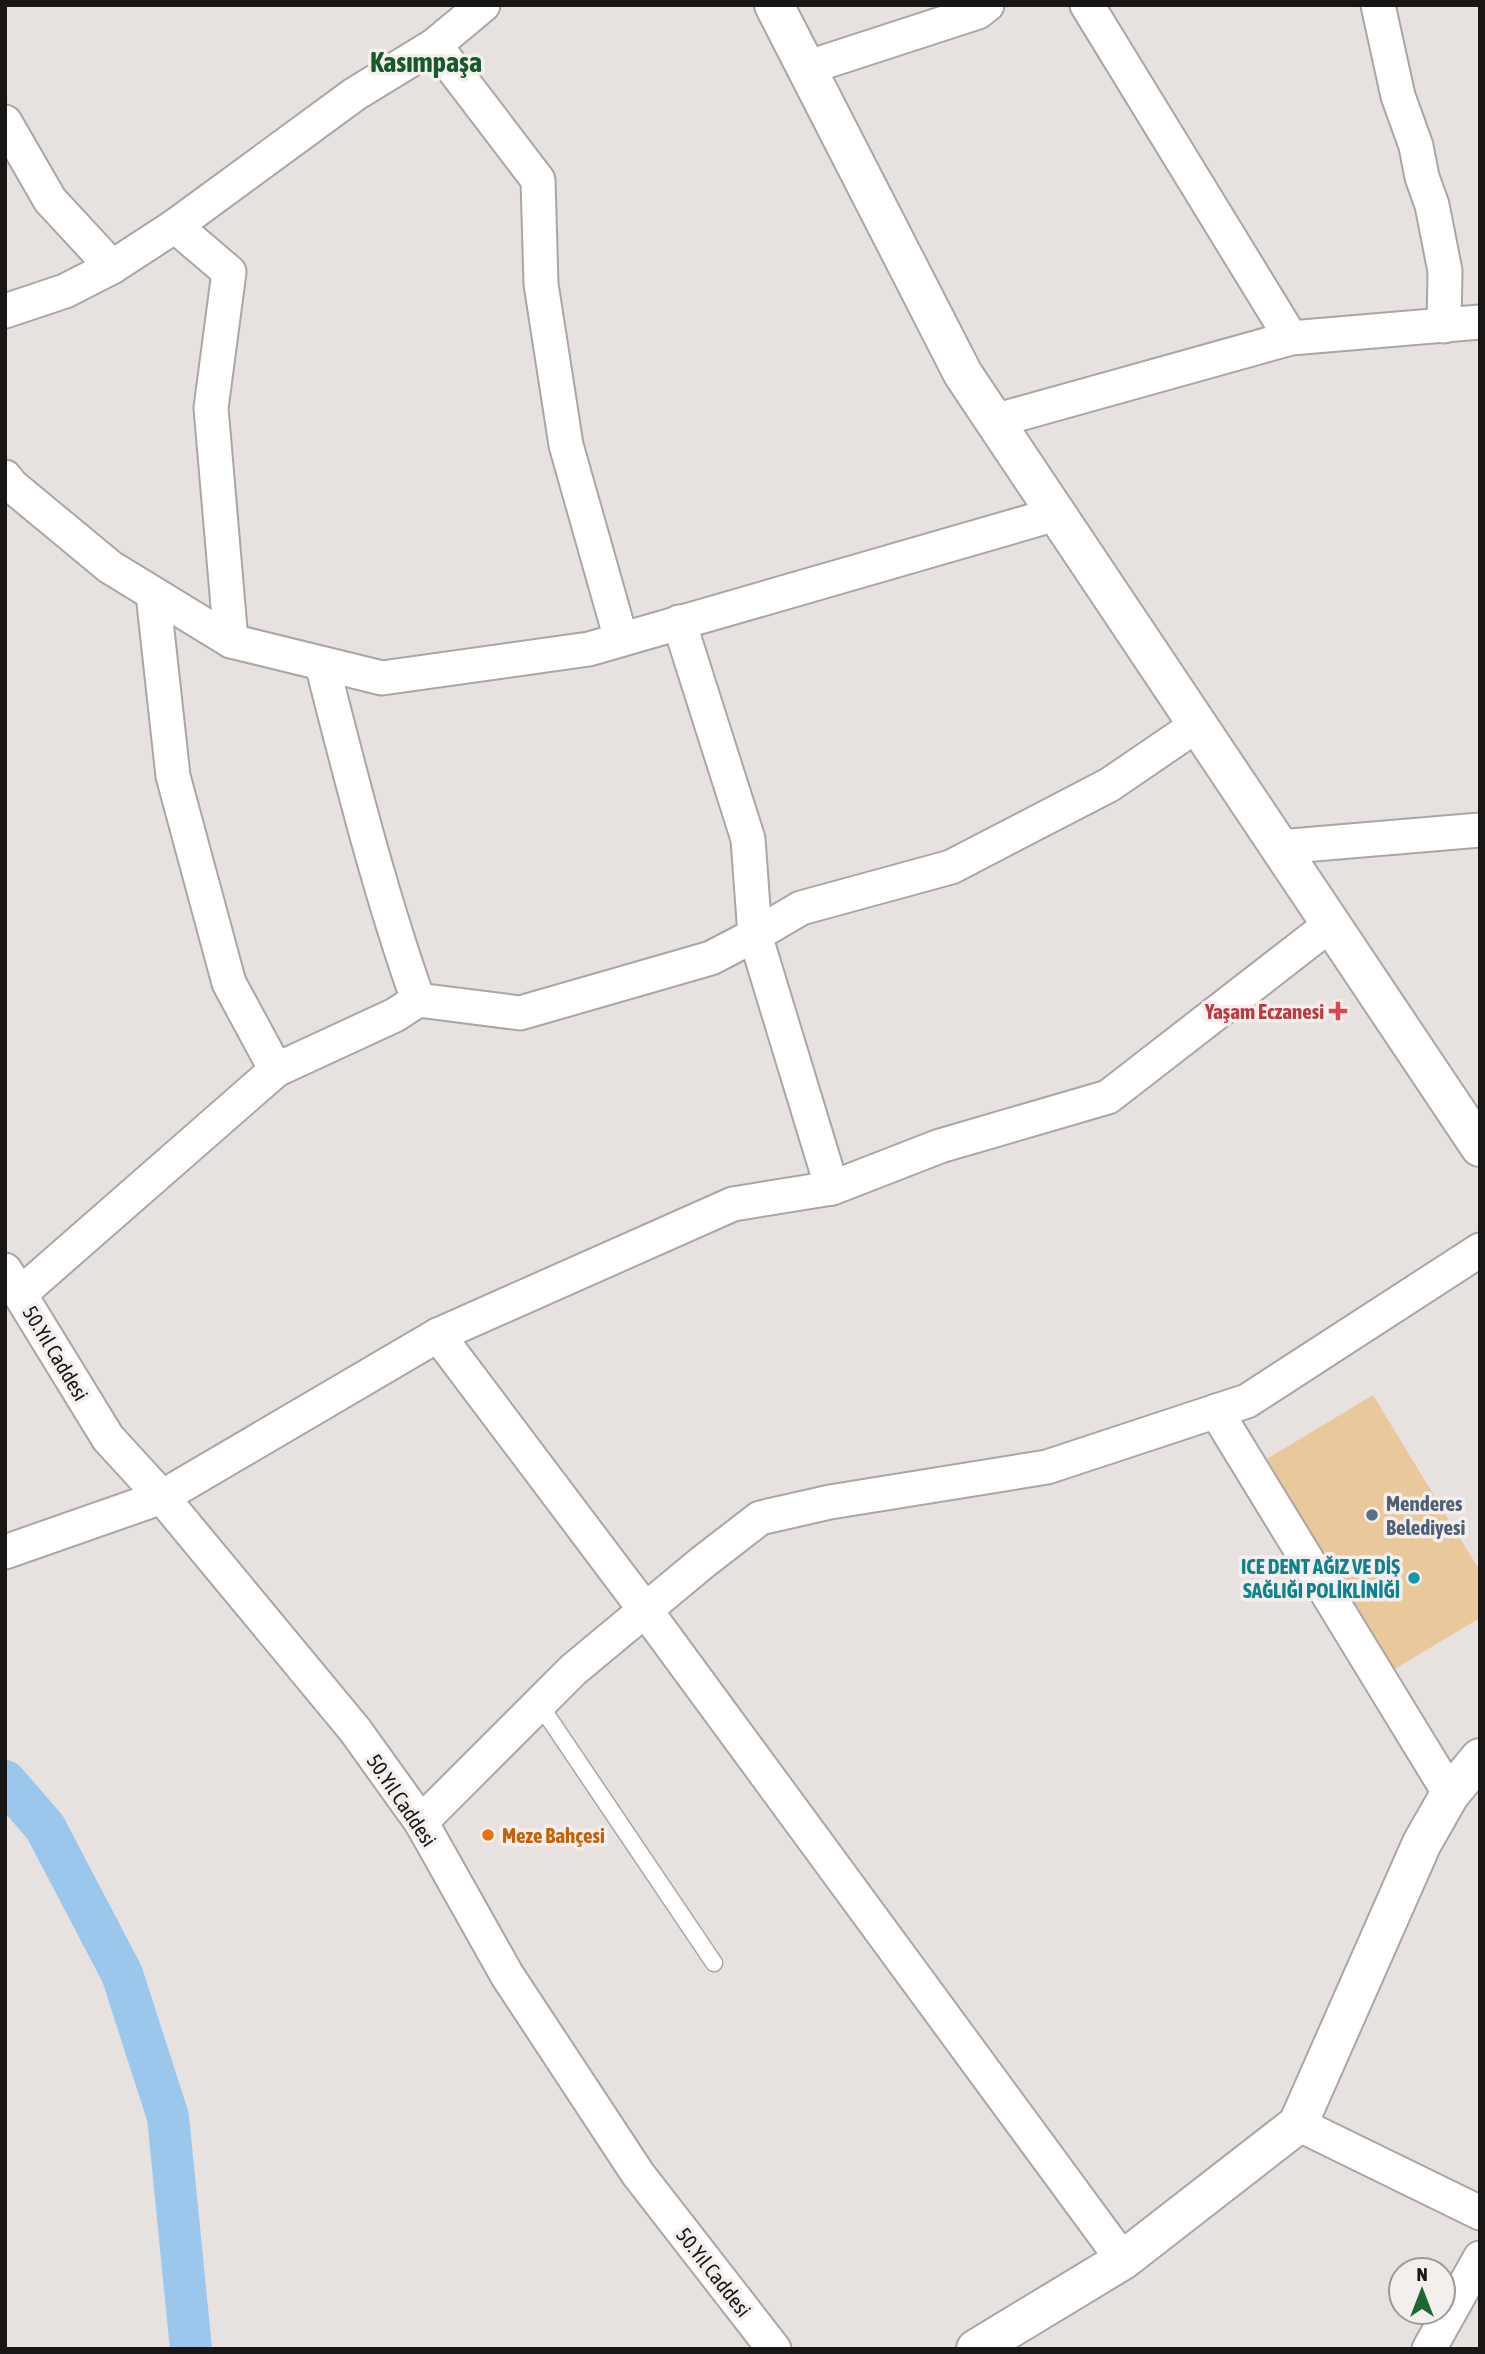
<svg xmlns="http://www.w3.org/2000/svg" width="1485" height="2354" font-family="'Asap Condensed',sans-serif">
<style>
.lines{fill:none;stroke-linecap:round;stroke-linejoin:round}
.canal{stroke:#9cc7ec;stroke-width:42}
.building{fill:#e9c89b}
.service-casing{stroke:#aaa6a4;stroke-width:19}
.minor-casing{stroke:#aaa6a4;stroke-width:37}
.tertiary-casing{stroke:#aaa6a4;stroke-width:42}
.secondary-casing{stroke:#aaa6a4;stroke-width:42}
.service{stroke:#fff;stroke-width:16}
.minor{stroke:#fff;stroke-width:33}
.tertiary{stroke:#fff;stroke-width:38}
.secondary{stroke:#fff;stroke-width:38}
.health-dot{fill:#e0444e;stroke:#f4efed;stroke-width:2.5}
.service-dot{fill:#5c6f8a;stroke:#f4efed;stroke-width:2.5}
.culture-dot{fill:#0f9aa8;stroke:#f4efed;stroke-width:2.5}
.food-dot{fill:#e8710a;stroke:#f4efed;stroke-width:2.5}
.labels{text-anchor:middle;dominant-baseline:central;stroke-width:7;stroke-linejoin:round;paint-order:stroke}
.health-label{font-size:21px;font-weight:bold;fill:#be3a42;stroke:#f4efed;text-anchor:end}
.street-label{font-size:21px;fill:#181716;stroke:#f4efed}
.service-label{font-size:21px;font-weight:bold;fill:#4e5e75;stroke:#f4efed;text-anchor:start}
.culture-label{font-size:21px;font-weight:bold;fill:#0d838f;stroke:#f4efed;text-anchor:end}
.food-label{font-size:21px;font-weight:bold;fill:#c56008;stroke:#f4efed;text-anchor:start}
.district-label{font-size:28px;font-weight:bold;fill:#16592b;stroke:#f4efed}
</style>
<rect width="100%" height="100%" fill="#e7e2e0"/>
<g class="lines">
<polyline class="canal" points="5,1781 45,1827 122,1974 168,2117 191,2349"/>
</g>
<polygon class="building" points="1373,1395 1480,1571 1480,1618 1393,1670 1265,1460"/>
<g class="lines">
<defs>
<polyline id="service" points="540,1705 714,1963"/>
<g id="minor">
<polyline points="1087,5 1291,338"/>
<polyline points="1378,5 1398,96 1416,146 1422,177 1432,205 1445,271 1444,326"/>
<polyline points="435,45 538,180 541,284 566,445 621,639"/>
<polyline points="806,68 978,12 987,5"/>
<polyline points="5,122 50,200 112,267 175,226 355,94 435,45 483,5"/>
<polyline points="175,226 229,272 211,408 231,641"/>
<polyline points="5,311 65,291 112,267"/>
<polyline points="994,421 1291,338 1480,322"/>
<polyline points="5,477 11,485 110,567 231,641 382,678 589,649 1056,514"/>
<polyline points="153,594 173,776 229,983 276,1070"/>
<polyline points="679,622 748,839 755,935 832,1188"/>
<path d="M322,664c29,113 57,226 96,336"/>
<polyline points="1279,847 1480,830"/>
<polyline points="5,1270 108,1438 162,1497 355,1730 421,1822 507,1975 638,2174 774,2349"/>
<polyline points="20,1294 276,1070 395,1015 418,1000 520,1013 711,958 755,935 801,908 951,867 1109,785 1197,725"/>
<polyline points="438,1335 646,1611 1123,2260"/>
<polyline points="1216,1411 1450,1794"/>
<polyline points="5,1552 162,1497 438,1335 733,1204 832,1188 940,1146 1108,1097 1331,924"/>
<polyline points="421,1822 573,1670 703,1562 760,1518 830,1502 1047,1467 1247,1401 1480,1250"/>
<polyline points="1298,2124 1480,2213"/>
<polyline points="1429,2349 1480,2258"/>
</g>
<polyline id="tertiary" points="976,2349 1123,2260 1298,2124 1422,1843 1450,1794 1480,1758"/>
<polyline id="secondary" points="774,5 963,374 1480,1147"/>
</defs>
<use href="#service" class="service-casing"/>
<use href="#minor" class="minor-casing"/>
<use href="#tertiary" class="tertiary-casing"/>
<use href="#secondary" class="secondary-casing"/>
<use href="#service" class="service"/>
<use href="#minor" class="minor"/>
<use href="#tertiary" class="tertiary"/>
<use href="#secondary" class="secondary"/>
</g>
<path class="health-dot" d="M1334.5 1000.5h7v7h7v7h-7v7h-7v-7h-7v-7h7z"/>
<circle class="service-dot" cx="1372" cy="1515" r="7"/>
<circle class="culture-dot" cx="1414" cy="1578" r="7"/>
<circle class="food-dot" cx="488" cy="1835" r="7"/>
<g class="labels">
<g class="health-label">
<text x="1324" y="1011">Yaşam Eczanesi</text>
</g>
<g class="street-label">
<text transform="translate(56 1353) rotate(59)">50.Yıl Caddesi</text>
<text transform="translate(402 1800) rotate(56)">50.Yıl Caddesi</text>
<text transform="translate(714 2272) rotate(52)">50.Yıl Caddesi</text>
</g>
<g class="service-label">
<text x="1386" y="1503">Menderes<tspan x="1386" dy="24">Belediyesi</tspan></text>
</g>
<g class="culture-label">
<text x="1400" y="1566">ICE DENT AĞIZ VE DİŞ<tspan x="1400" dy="24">SAĞLIĞI POLİKLİNİĞİ</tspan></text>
</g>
<g class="food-label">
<text x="502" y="1835">Meze Bahçesi</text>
</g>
<g class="district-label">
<text x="426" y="62">Kasımpaşa</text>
</g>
</g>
<rect width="1485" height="2354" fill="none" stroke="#181716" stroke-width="14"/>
<g transform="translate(1422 2291)"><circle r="33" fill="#f4efed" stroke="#9c9997" stroke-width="2"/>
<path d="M0-5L12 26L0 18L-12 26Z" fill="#1d6734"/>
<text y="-10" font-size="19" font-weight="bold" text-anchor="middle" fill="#181716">N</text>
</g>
</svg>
